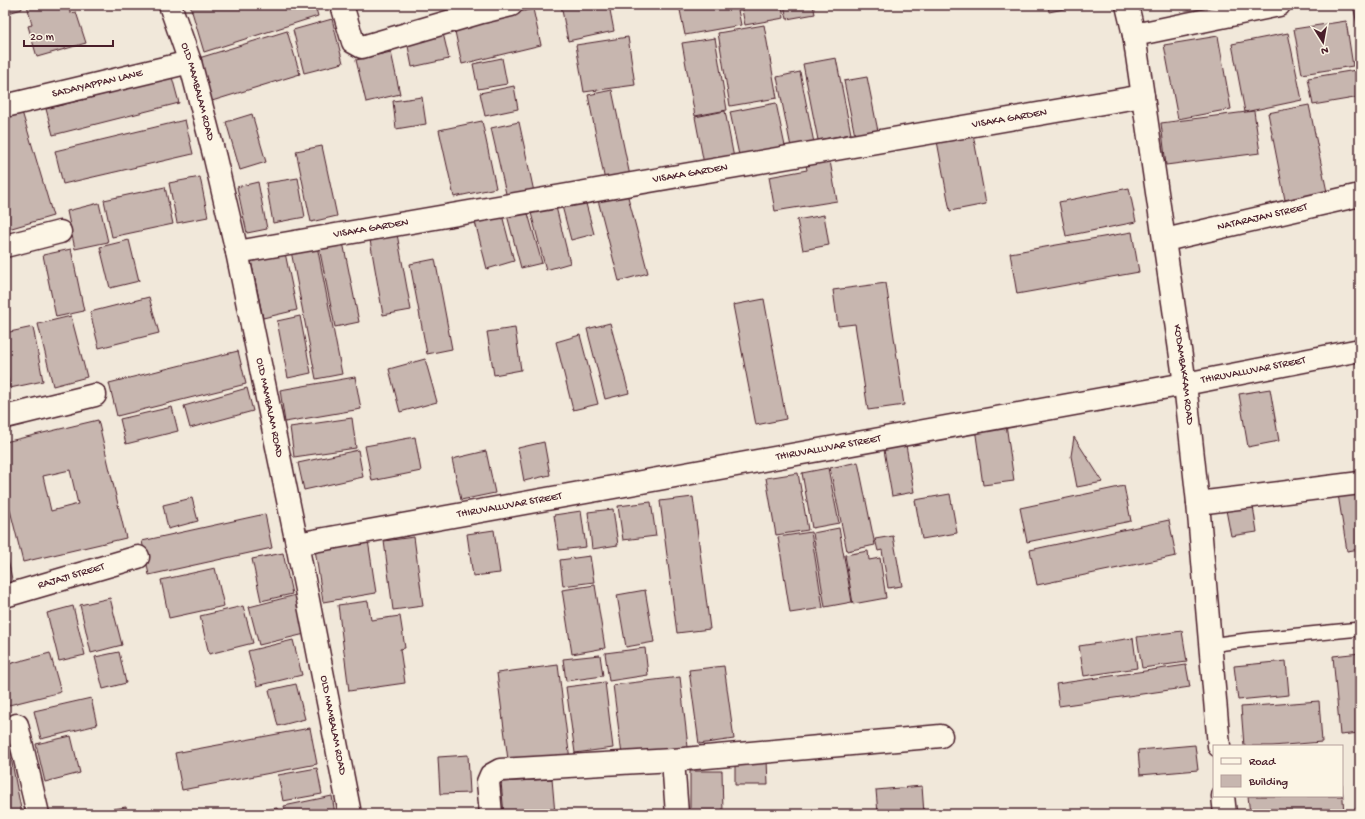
<svg xmlns="http://www.w3.org/2000/svg" width="1365" height="819" font-family="'Gochi Hand',sans-serif">
<style>
.building{fill:#c7b6af;stroke:#4a1f2b;fill-rule:evenodd}
.lines{fill:none;stroke-linecap:round;stroke-linejoin:round}
.lane-casing{stroke:#4a1f2b;stroke-width:16}
.street-casing{stroke:#4a1f2b;stroke-width:25}
.secondary-casing{stroke:#4a1f2b;stroke-width:25}
.lane{stroke:#fcf5e5;stroke-width:13}
.street{stroke:#fcf5e5;stroke-width:22}
.secondary{stroke:#fcf5e5;stroke-width:22}
.labels{text-anchor:middle;dominant-baseline:central;stroke-width:3;stroke-linejoin:round;paint-order:stroke}
.street-label{font-size:11px;fill:#4a1f2b;stroke:#fcf5e5}
</style>
<rect width="100%" height="100%" fill="#f1e8da"/>
<filter id="ink" filterUnits="userSpaceOnUse"><feTurbulence type="fractalNoise" baseFrequency=".025" numOctaves="2"/><feDisplacementMap in="SourceGraphic" scale="8" xChannelSelector="R" yChannelSelector="G"/><feConvolveMatrix kernelMatrix="1 2 1 2 8 2 1 2 1" color-interpolation-filters="sRGB"/></filter>
<g filter="url(#ink)">
<g class="building">
<polygon points="5,5 21,5 22,9 5,14"/>
<polygon points="27,5 75,5 69,7 70,13 76,12 86,43 37,57 28,26 32,25"/>
<polygon points="190,5 315,5 318,16 204,52"/>
<polygon points="561,5 609,5 614,31 568,41"/>
<polygon points="679,5 737,5 741,25 685,35"/>
<polygon points="741,5 782,5 784,18 745,25"/>
<polygon points="784,5 813,5 815,14 787,19"/>
<polygon points="1048,5 1083,5 1049,12"/>
<polygon points="1353,5 1360,5 1360,39"/>
<polygon points="533,9 541,45 462,64 454,27"/>
<polygon points="332,19 343,63 304,73 293,30"/>
<polygon points="1346,21 1353,66 1302,74 1294,29"/>
<polygon points="764,25 777,98 730,106 718,33"/>
<polygon points="287,31 300,74 212,101 199,58"/>
<polygon points="443,33 449,59 412,67 407,41"/>
<polygon points="1288,33 1302,100 1245,112 1232,44"/>
<polygon points="1218,36 1231,109 1178,119 1164,45"/>
<polygon points="628,37 635,85 584,92 576,45"/>
<polygon points="715,38 727,110 695,116 682,43"/>
<polygon points="391,52 400,94 366,102 356,60"/>
<polygon points="502,58 507,84 478,89 473,64"/>
<polygon points="836,58 851,134 818,140 803,64"/>
<polygon points="1356,70 1360,97 1313,105 1308,78"/>
<polygon points="800,72 814,143 791,147 777,77"/>
<polygon points="172,77 179,103 53,135 46,109"/>
<polygon points="867,77 879,136 856,141 844,81"/>
<polygon points="514,86 518,109 485,116 480,93"/>
<polygon points="612,90 630,176 605,181 588,95"/>
<polygon points="422,97 426,124 396,129 393,101"/>
<polygon points="776,103 786,151 740,160 730,112"/>
<polygon points="20,105 53,216 5,230 5,110"/>
<polygon points="1309,105 1327,192 1285,200 1268,113"/>
<polygon points="725,111 734,158 704,164 695,117"/>
<polygon points="1254,111 1260,153 1166,165 1161,123"/>
<polygon points="252,114 266,162 240,170 226,122"/>
<polygon points="185,120 193,154 63,184 55,151"/>
<polygon points="482,121 496,188 454,197 439,130"/>
<polygon points="519,122 534,192 507,198 491,128"/>
<polygon points="973,134 986,204 950,211 937,141"/>
<polygon points="322,146 337,216 311,222 296,151"/>
<polygon points="830,161 837,201 775,211 769,177 807,170 806,165"/>
<polygon points="200,177 208,217 177,223 169,183"/>
<polygon points="298,178 305,217 273,223 266,183"/>
<polygon points="258,182 267,229 247,233 237,187"/>
<polygon points="165,187 173,224 112,237 104,200"/>
<polygon points="1129,188 1136,222 1066,236 1059,202"/>
<polygon points="627,193 648,273 619,281 598,200"/>
<polygon points="585,200 594,234 571,240 562,206"/>
<polygon points="99,203 108,242 75,249 67,211"/>
<polygon points="555,203 570,263 546,270 530,209"/>
<polygon points="527,210 542,263 521,268 507,215"/>
<polygon points="501,211 514,261 487,269 474,218"/>
<polygon points="824,215 829,245 803,250 797,220"/>
<polygon points="1132,232 1139,272 1017,294 1010,253"/>
<polygon points="397,234 411,310 383,315 370,240"/>
<polygon points="129,240 139,281 110,288 100,247"/>
<polygon points="343,242 359,322 335,327 319,247"/>
<polygon points="317,246 342,374 316,379 291,251"/>
<polygon points="284,248 297,310 263,318 250,256"/>
<polygon points="71,249 84,311 56,317 43,255"/>
<polygon points="435,259 452,349 427,354 410,264"/>
<polygon points="886,283 904,405 868,410 855,324 838,326 833,290"/>
<polygon points="149,297 159,333 99,348 90,312"/>
<polygon points="764,299 786,419 756,425 733,305"/>
<polygon points="71,316 87,377 53,386 38,324"/>
<polygon points="300,316 311,373 288,378 277,321"/>
<polygon points="610,323 629,393 605,399 587,329"/>
<polygon points="33,327 43,381 10,388 5,365 5,333"/>
<polygon points="515,328 521,370 494,375 487,332"/>
<polygon points="580,335 598,404 573,410 556,342"/>
<polygon points="238,351 246,384 117,416 109,383"/>
<polygon points="425,359 437,402 400,412 389,369"/>
<polygon points="355,377 361,409 285,422 280,390"/>
<polygon points="247,388 253,411 190,428 184,406"/>
<polygon points="1270,389 1279,441 1248,447 1239,394"/>
<polygon points="172,407 178,431 126,444 120,419"/>
<polygon points="352,418 356,448 294,457 290,427"/>
<path d="M98,420l28,118 -103,24 -18,-72v-48zM70,470l8,34 -27,7 -8,-35z"/>
<polygon points="1006,424 1014,481 983,485 975,428"/>
<polygon points="415,437 421,471 372,481 365,446"/>
<polygon points="1074,437 1103,482 1077,487 1071,456"/>
<polygon points="544,442 550,475 524,481 518,448"/>
<polygon points="906,445 914,492 892,496 884,450"/>
<polygon points="358,450 363,477 304,490 298,463"/>
<polygon points="486,451 495,493 461,500 452,459"/>
<polygon points="858,462 875,545 847,551 830,468"/>
<polygon points="828,468 839,523 812,528 802,473"/>
<polygon points="798,473 808,530 776,535 766,478"/>
<polygon points="1124,486 1131,521 1027,542 1020,508"/>
<polygon points="1358,491 1360,504 1360,549 1347,551 1338,494"/>
<polygon points="950,494 957,533 922,539 915,500"/>
<polygon points="693,497 710,629 677,633 660,501"/>
<polygon points="192,498 198,521 168,529 163,505"/>
<polygon points="651,502 656,536 623,540 618,506"/>
<polygon points="1253,506 1257,532 1231,536 1226,510"/>
<polygon points="613,509 618,545 592,549 588,512"/>
<polygon points="581,511 586,547 559,550 554,515"/>
<polygon points="265,514 272,548 149,575 142,541"/>
<polygon points="1169,520 1176,556 1037,585 1030,550"/>
<polygon points="839,528 852,602 825,607 813,533"/>
<polygon points="494,530 500,573 473,576 467,534"/>
<polygon points="811,532 823,608 790,613 778,537"/>
<polygon points="893,536 902,586 888,588 882,550 878,551 875,539"/>
<polygon points="414,537 423,606 393,610 384,541"/>
<polygon points="368,540 376,593 323,602 315,549"/>
<polygon points="5,545 13,584 5,585"/>
<polygon points="868,551 869,560 880,558 886,598 853,604 845,555"/>
<polygon points="283,553 292,594 261,601 252,559"/>
<polygon points="590,556 594,582 563,586 560,560"/>
<polygon points="215,568 224,606 169,618 161,580"/>
<polygon points="595,585 605,648 572,654 562,590"/>
<polygon points="645,590 654,642 626,647 617,595"/>
<polygon points="296,595 305,634 259,645 249,607"/>
<polygon points="110,598 122,645 91,653 80,605"/>
<polygon points="368,601 371,620 400,616 405,648 400,649 405,683 349,691 338,605"/>
<polygon points="73,606 85,655 59,661 47,613"/>
<polygon points="243,606 253,643 209,654 200,616"/>
<polygon points="1182,631 1187,662 1142,668 1137,637"/>
<polygon points="1133,638 1137,668 1084,676 1079,646"/>
<polygon points="293,640 302,675 257,686 248,651"/>
<polygon points="645,648 648,675 609,681 605,653"/>
<polygon points="119,652 126,683 103,689 95,657"/>
<polygon points="50,653 61,692 5,706 5,665"/>
<polygon points="1360,653 1360,733 1340,735 1333,656"/>
<polygon points="600,655 603,676 566,681 563,659"/>
<polygon points="1286,661 1289,695 1238,700 1234,666"/>
<polygon points="558,665 570,760 509,768 497,673"/>
<polygon points="1186,665 1190,687 1059,706 1056,684"/>
<polygon points="724,666 734,739 699,744 689,670"/>
<polygon points="680,677 688,747 622,755 613,685"/>
<polygon points="605,682 613,748 575,753 566,687"/>
<polygon points="296,684 305,719 278,726 269,690"/>
<polygon points="91,698 97,725 41,739 34,711"/>
<polygon points="1319,701 1322,742 1272,746 1244,746 1241,707"/>
<polygon points="5,727 22,814 5,814"/>
<polygon points="310,728 317,764 182,790 175,753"/>
<polygon points="71,736 80,773 45,782 36,744"/>
<polygon points="1195,745 1198,770 1140,775 1138,750"/>
<polygon points="468,755 470,793 440,794 438,757"/>
<polygon points="767,760 768,785 735,785 735,761"/>
<polygon points="317,768 322,794 283,801 278,775"/>
<polygon points="690,771 722,771 723,813 690,814"/>
<polygon points="552,779 555,814 504,814 501,782"/>
<polygon points="1342,784 1344,814 1250,814 1248,796 1342,796"/>
<polygon points="922,786 924,814 878,814 876,790"/>
<polygon points="332,796 335,814 286,814 284,806"/>
<polygon points="126,807 128,814 83,814"/>
<polygon points="277,808 278,814 239,814"/>
</g>
<g class="lines">
<defs>
<polyline id="lane" points="1210,645 1247,640 1360,629"/>
<g id="street">
<path id="s1" d="M170,5l20,57 25,96 22,94 60,292 53,270"/>
<polyline points="342,5 353,42 362,47 482,12 511,5"/>
<polyline points="1134,35 1279,5"/>
<path id="s2" d="M5,106l185,-44"/>
<path id="s3" d="M1165,240l195,-45"/>
<polyline points="5,246 60,232"/>
<path id="s4" d="M237,252l906,-156"/>
<polyline points="5,417 95,395"/>
<polyline points="1198,503 1360,483"/>
<path id="s5" d="M297,544l888,-160 175,-34"/>
<path id="s6" d="M5,596l133,-39"/>
<polyline points="17,725 38,814"/>
<polyline points="673,760 677,814"/>
<polyline points="491,814 488,782 491,775 500,770 673,760 941,736"/>
</g>
<g id="secondary">
<path id="s7" d="M1127,5l7,30 51,349 13,119 21,243"/>
<polyline points="1223,796 1225,814"/>
</g>
</defs>
<use href="#lane" class="lane-casing"/>
<use href="#street" class="street-casing"/>
<use href="#secondary" class="secondary-casing"/>
<use href="#lane" class="lane"/>
<use href="#street" class="street"/>
<use href="#secondary" class="secondary"/>
</g>
</g>
<g class="labels">
<g class="street-label">
<text stroke="none"><textPath href="#s2" startOffset="95">SADAIYAPPAN LANE</textPath></text>
<text stroke="none"><textPath href="#s1" startOffset="91">OLD MAMBALAM ROAD</textPath></text>
<text stroke="none"><textPath href="#s4" startOffset="784">VISAKA GARDEN</textPath></text>
<text stroke="none"><textPath href="#s4" startOffset="460">VISAKA GARDEN</textPath></text>
<text stroke="none"><textPath href="#s3" startOffset="100">NATARAJAN STREET</textPath></text>
<text stroke="none"><textPath href="#s4" startOffset="136">VISAKA GARDEN</textPath></text>
<text stroke="none"><textPath href="#s5" startOffset="972">THIRUVALLUVAR STREET</textPath></text>
<text stroke="none"><textPath href="#s7" startOffset="374">KODAMBAKKAM ROAD</textPath></text>
<text stroke="none"><textPath href="#s1" startOffset="415">OLD MAMBALAM ROAD</textPath></text>
<text stroke="none"><textPath href="#s5" startOffset="540">THIRUVALLUVAR STREET</textPath></text>
<text stroke="none"><textPath href="#s5" startOffset="216">THIRUVALLUVAR STREET</textPath></text>
<text stroke="none"><textPath href="#s6" startOffset="69">RAJAJI STREET</textPath></text>
<text stroke="none"><textPath href="#s1" startOffset="739">OLD MAMBALAM ROAD</textPath></text>
</g>
</g>
<rect width="1365" height="819" fill="none" stroke="#fcf5e5" stroke-width="20"/>
<rect x="10" y="10" width="1345" height="799" fill="none" stroke="#4a1f2b" stroke-width="1.5" filter="url(#ink)"/>
<rect x="1213" y="745" width="130" height="52" fill="#fcf5e5" stroke="#b59f9b"/>
<rect x="1221" y="758" width="20" height="6" fill="#fcf5e5" stroke="#b59f9b"/>
<text x="1249" y="765" font-size="12" fill="#4a1f2b">Road</text>
<rect x="1221" y="775" width="20" height="12" fill="#c7b6af" stroke="#b59f9b"/>
<text x="1249" y="785" font-size="12" fill="#4a1f2b">Building</text>
<g transform="translate(1323 42) rotate(169)" stroke="#fcf5e5" stroke-width="3" paint-order="stroke">
<path d="M0-3L7 15L0 10L-7 15Z" fill="#4a1f2b"/>
<text y="-6" font-size="11" font-weight="bold" text-anchor="middle" fill="#4a1f2b">N</text>
</g>
<path d="M24 40v6h89v-6" fill="none" stroke="#4a1f2b" stroke-width="2"/>
<text x="30" y="40" font-size="12" fill="#4a1f2b" stroke="#fcf5e5" stroke-width="3" paint-order="stroke">20 m</text>
</svg>
